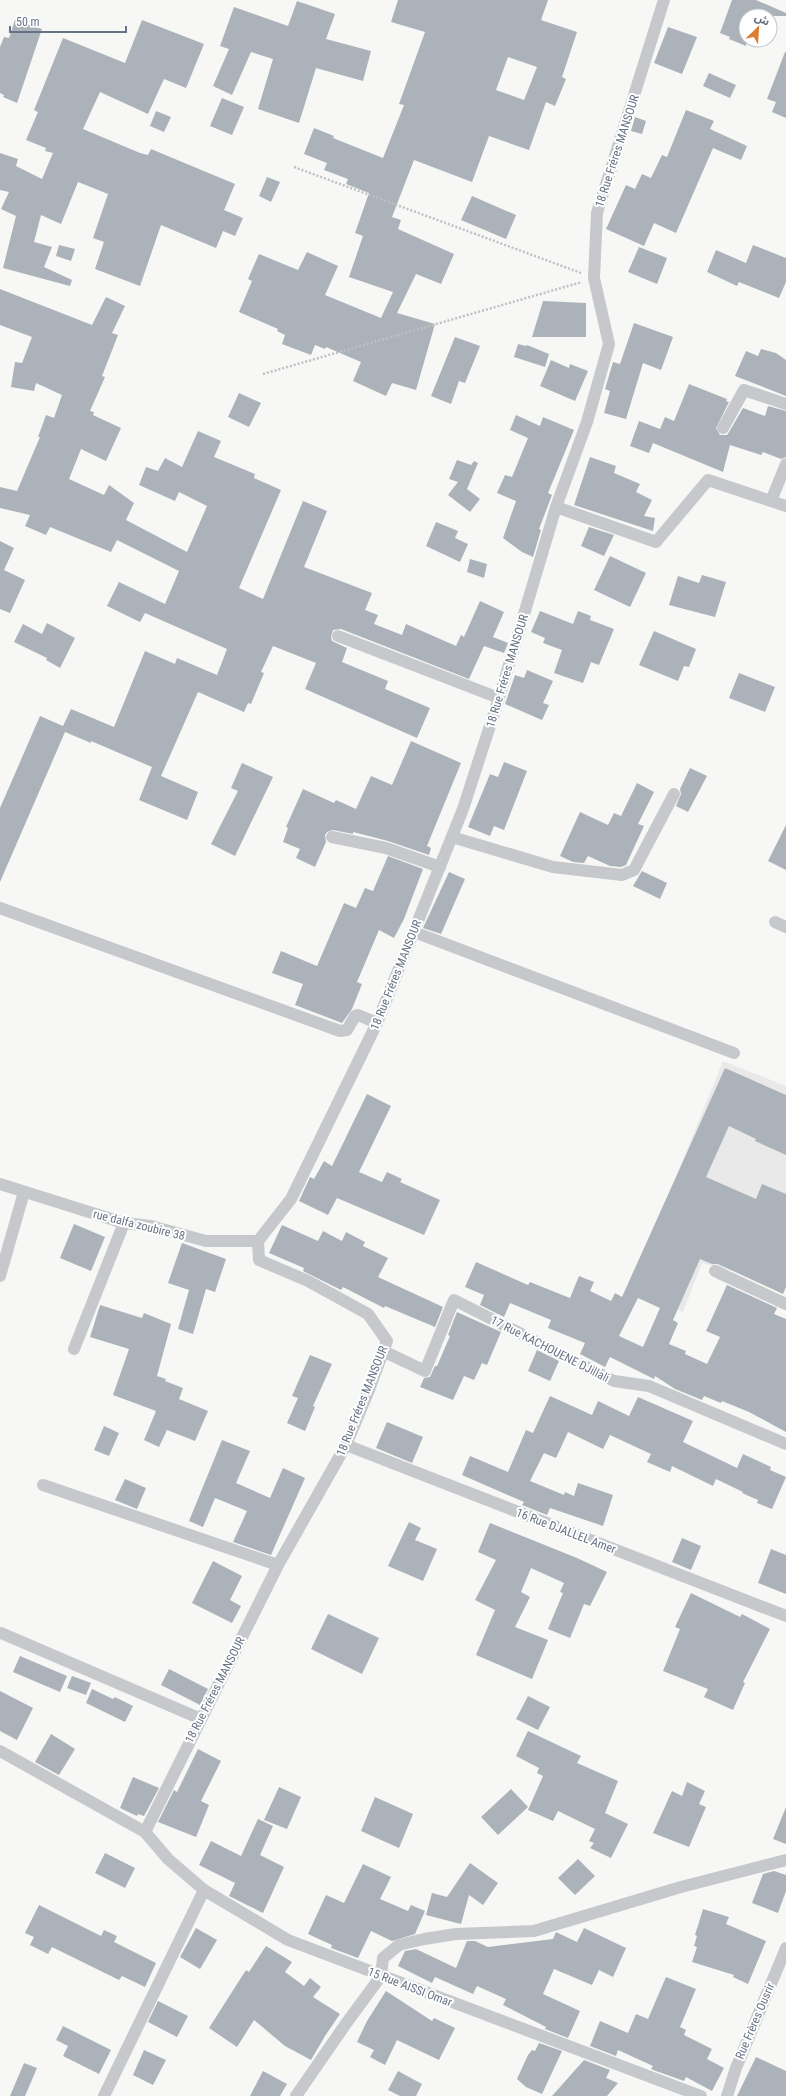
<svg xmlns="http://www.w3.org/2000/svg" width="786" height="2096" font-family="'Roboto Condensed','Noto Sans Arabic',sans-serif">
<style>
.built{fill:#e8e9e8}
.building{fill:#acb2b9;fill-rule:evenodd}
.lines{fill:none;stroke-linecap:round;stroke-linejoin:round}
.path{stroke:#bfc0c3;stroke-width:2.5;stroke-dasharray:2 2;stroke-linecap:butt}
.street{stroke:#c6c8cc;stroke-width:12}
.labels{text-anchor:middle;dominant-baseline:central;stroke-width:4;stroke-linejoin:round;paint-order:stroke}
.street-label{font-size:12px;fill:#687285;stroke:#fff}
</style>
<rect width="100%" height="100%" fill="#f7f8f5"/>
<polygon class="built" points="723,1061 786,1086 786,1246 748,1229 733,1271 702,1263 683,1312 632,1285"/>
<g class="building">
<path d="M398,0h150l-7,20 36,12 -15,45 4,2 -11,27 -9,-4 -17,48 -40,-14 -17,46 -58,-22 -22,57 9,3 -3,9 56,25 -13,30 -25,-10 -19,39 38,11 -19,66 -24,-7 -6,13 -33,-15 8,-19 -35,-15 -1,2 -10,-4 -4,10 -29,-11 3,-9 -8,-4 1,-2 -39,-17 13,-31 -4,-2 11,-25 39,16 9,-18 31,14 -13,29 56,23 12,-26 -44,-15 14,-41 -8,-3 14,-40 -23,-9 2,-5 -24,-9 3,-7 -23,-9 10,-26 20,8 -1,2 50,20 21,-53 -5,-1 26,-72 -34,-10zM508,57l29,10 -13,33 -28,-10z"/>
<polygon points="732,0 756,0 786,13 786,16 746,16 746,46 729,39 730,37 720,33"/>
<polygon points="297,1 335,14 326,39 371,51 363,81 316,68 299,123 258,109 273,59 251,52 232,95 213,86 229,49 220,46 234,7 288,26"/>
<polygon points="15,20 42,29 17,103 3,97 4,95 0,93 0,47 4,37 9,38"/>
<polygon points="142,20 204,44 186,88 164,79 148,114 100,92 83,129 140,153 148,155 151,149 235,184 224,210 243,218 235,236 223,231 216,248 161,225 140,286 95,269 104,242 93,238 108,194 78,182 61,224 41,215 34,242 52,247 44,267 72,280 70,286 3,268 16,216 1,209 9,192 0,190 0,153 18,159 16,166 42,179 53,153 45,151 46,148 26,140 38,112 34,110 63,38 125,63"/>
<polygon points="668,27 697,37 682,74 654,63"/>
<polygon points="785,52 786,52 786,118 772,112 776,102 767,99"/>
<polygon points="709,73 736,85 730,98 703,86"/>
<polygon points="222,98 244,107 232,135 210,126"/>
<polygon points="686,110 714,121 710,129 747,146 741,160 713,148 676,233 654,223 644,246 606,229 626,185 635,189 642,174 651,178 662,155 667,157"/>
<polygon points="156,111 171,117 164,132 150,126"/>
<polygon points="635,117 646,121 642,134 631,131"/>
<polygon points="267,177 280,182 271,202 259,196"/>
<polygon points="472,196 516,215 506,239 461,220"/>
<polygon points="59,245 75,249 71,261 56,256"/>
<polygon points="753,245 786,258 786,282 779,298 739,282 737,286 707,272 716,250 746,263"/>
<polygon points="639,247 667,258 657,284 628,272"/>
<polygon points="0,289 92,325 106,297 125,306 112,333 118,335 102,376 105,377 90,411 94,412 93,415 121,428 106,461 81,449 69,479 104,495 109,485 134,503 126,520 187,552 207,506 179,492 175,501 139,485 146,467 158,471 165,458 182,467 198,431 221,441 214,457 255,474 254,478 281,490 239,588 263,599 303,501 327,511 304,567 372,593 365,610 378,615 374,624 402,635 406,624 456,646 461,635 464,637 480,601 504,612 493,637 508,643 504,653 484,646 469,679 341,629 333,630 331,637 332,641 347,648 342,662 388,681 385,689 430,708 417,738 305,689 316,663 273,646 261,672 264,673 251,704 248,703 244,712 198,692 161,776 198,792 187,820 139,800 152,767 91,741 91,743 65,732 0,882 0,808 40,716 63,726 71,709 114,727 145,651 175,664 177,658 217,675 227,649 145,613 140,622 107,606 119,582 165,604 179,571 117,540 111,552 50,527 46,535 25,526 30,515 0,508 0,487 17,491 40,437 38,437 46,415 54,418 62,395 36,383 34,391 11,387 15,362 22,363 32,337 0,325"/>
<polygon points="543,301 586,303 586,337 532,337"/>
<polygon points="634,323 673,337 661,370 643,363 626,419 604,413 610,391 605,389 613,362 620,364"/>
<polygon points="455,337 480,346 465,383 459,381 451,404 431,396"/>
<polygon points="518,344 526,346 527,345 549,354 545,367 514,357"/>
<polygon points="761,349 776,353 786,360 786,396 735,376 746,351 758,356"/>
<polygon points="551,360 569,368 570,364 588,371 575,401 540,386"/>
<polygon points="689,384 727,399 726,401 729,402 716,428 720,435 727,435 729,432 743,408 765,416 768,406 786,411 786,457 781,459 763,452 761,455 730,445 723,472 653,443 649,453 630,446 639,421 660,429 665,417 674,421"/>
<polygon points="239,393 261,403 249,427 228,417"/>
<polygon points="516,415 540,426 543,417 574,430 548,493 552,495 539,529 541,530 533,557 522,552 503,538 516,501 497,493 505,475 512,477 528,438 510,430"/>
<polygon points="590,457 616,466 614,473 640,484 636,492 652,500 644,516 655,518 653,531 574,505"/>
<polygon points="457,460 471,465 474,461 478,463 467,489 480,499 470,512 448,495 458,482 449,479"/>
<polygon points="436,522 458,531 455,538 468,544 460,562 426,546"/>
<polygon points="589,527 614,535 604,556 581,546"/>
<polygon points="0,541 14,548 4,570 25,580 10,613 0,609"/>
<polygon points="610,556 646,573 630,607 594,590"/>
<polygon points="470,559 487,564 484,578 467,572"/>
<polygon points="702,575 726,582 715,617 669,605 678,576 699,583"/>
<polygon points="540,611 573,624 578,611 591,616 590,620 614,629 599,665 591,662 583,683 554,673 562,650 543,643 545,638 531,632"/>
<polygon points="47,623 75,638 60,668 46,660 47,658 14,642 23,624 42,634"/>
<polygon points="654,631 696,649 689,667 684,666 678,681 639,665"/>
<polygon points="527,670 553,681 543,703 549,705 542,720 505,704 515,675 524,678"/>
<polygon points="739,673 775,687 765,712 729,698"/>
<polygon points="411,741 461,763 427,846 431,848 429,855 388,841 353,832 353,834 333,830 327,832 325,835 326,842 315,867 296,858 300,849 283,842 288,828 286,827 303,789 334,803 336,800 356,809 371,776 392,785"/>
<polygon points="504,762 527,771 504,830 494,826 490,836 468,827 490,774 498,777"/>
<polygon points="242,763 273,777 235,856 211,844 238,791 231,788"/>
<polygon points="690,768 707,776 688,812 676,806 681,794 680,789"/>
<polygon points="637,783 654,792 638,824 644,826 626,865 621,867 610,866 588,856 584,863 573,862 560,856 580,812 608,825 614,813 621,816"/>
<polygon points="786,825 786,870 768,861"/>
<polygon points="388,856 423,869 404,919 394,938 379,930 357,982 362,984 352,1009 342,1023 295,1005 303,984 272,973 281,951 317,966 344,903 356,908 365,888 373,891"/>
<polygon points="642,871 667,883 660,899 633,886"/>
<polygon points="449,872 465,879 441,934 423,928"/>
<path d="M725,1068l61,27v60l-31,-14 1,-2 -27,-13 -23,51 50,22 6,-15 24,10v93l-3,7 -65,-30h-6l-12,-5 -27,61 5,3 -9,21 17,7 -1,3 22,10 13,-27 -14,-6 21,-46 50,23 -3,6 12,5v113l-37,-20 -27,-11 -1,2 -17,-7 -2,4 -27,-11 -20,-13 -1,3 -44,-22 -5,10 -25,-13 5,-11 -37,-15 3,-8 -41,-17 -6,14 -24,-12 4,-10 -19,-8 11,-25 52,23 2,-3 40,16 9,-22 15,6 -4,9 21,10 4,-8 7,4zM638,1298l22,10 -17,39 -24,-11z"/>
<polygon points="367,1094 391,1106 359,1172 382,1182 387,1172 402,1179 400,1182 440,1200 424,1235 337,1198 328,1215 299,1201 310,1177 314,1179 324,1161 332,1166"/>
<polygon points="74,1224 105,1237 91,1271 60,1258"/>
<polygon points="282,1225 318,1241 323,1231 342,1241 346,1232 365,1242 363,1246 388,1258 378,1277 443,1307 435,1327 385,1306 384,1308 343,1287 341,1290 303,1271 304,1268 269,1253"/>
<polygon points="182,1243 226,1259 215,1292 206,1289 193,1334 178,1329 189,1290 168,1283"/>
<polygon points="100,1305 142,1318 144,1313 171,1324 157,1376 166,1379 165,1381 183,1388 179,1399 208,1411 195,1441 167,1430 159,1447 144,1440 156,1411 113,1395 129,1349 90,1337"/>
<polygon points="457,1312 501,1332 487,1365 482,1363 474,1380 464,1376 453,1400 420,1387 424,1378 430,1377 435,1366 437,1366 450,1336 448,1335"/>
<polygon points="537,1350 559,1361 550,1381 528,1371"/>
<polygon points="310,1355 332,1364 313,1406 315,1407 305,1431 287,1423 298,1398 292,1396"/>
<polygon points="550,1396 592,1415 598,1401 629,1416 638,1397 693,1421 683,1442 737,1468 743,1454 771,1467 770,1470 786,1477 772,1509 757,1503 758,1500 742,1493 743,1492 716,1479 713,1486 672,1466 670,1472 647,1462 651,1454 610,1435 603,1449 568,1432 556,1458 544,1453 530,1481 564,1495 565,1492 574,1496 578,1483 613,1495 603,1526 550,1508 547,1515 522,1505 524,1502 462,1475 470,1456 508,1472 526,1430 533,1433"/>
<polygon points="387,1422 423,1437 412,1463 376,1448"/>
<polygon points="104,1426 119,1433 109,1456 94,1450"/>
<polygon points="222,1440 250,1451 236,1483 270,1498 283,1468 305,1478 271,1555 233,1542 247,1511 215,1498 203,1527 189,1521"/>
<polygon points="125,1479 146,1488 137,1509 115,1500"/>
<polygon points="409,1522 421,1528 415,1540 437,1549 423,1581 388,1566"/>
<polygon points="490,1523 577,1558 607,1572 590,1606 584,1604 570,1638 548,1629 563,1593 560,1592 564,1583 531,1568 521,1592 530,1597 515,1627 548,1640 532,1679 476,1655 495,1610 475,1600 496,1560 478,1552"/>
<polygon points="682,1538 701,1546 691,1570 672,1562"/>
<polygon points="771,1549 786,1555 786,1594 758,1583"/>
<polygon points="213,1561 242,1576 230,1600 241,1606 232,1623 192,1603"/>
<polygon points="691,1593 740,1617 742,1614 770,1629 743,1682 745,1683 733,1710 704,1697 708,1689 663,1671 680,1629 675,1627"/>
<polygon points="328,1614 379,1638 362,1674 311,1649"/>
<polygon points="20,1656 67,1676 60,1692 13,1672"/>
<polygon points="169,1669 208,1689 200,1705 161,1685"/>
<polygon points="72,1676 91,1683 86,1695 67,1688"/>
<polygon points="92,1689 113,1699 115,1697 133,1706 125,1722 86,1703"/>
<polygon points="0,1691 33,1708 17,1740 0,1731"/>
<polygon points="528,1696 550,1707 538,1730 516,1719"/>
<polygon points="528,1731 581,1756 577,1763 618,1781 605,1813 628,1824 611,1858 590,1848 594,1843 589,1841 595,1829 558,1811 553,1821 528,1810 543,1776 537,1773 539,1768 516,1756"/>
<polygon points="51,1734 75,1749 59,1775 35,1762"/>
<polygon points="198,1749 221,1761 201,1801 209,1805 196,1837 158,1822 174,1790 177,1792"/>
<polygon points="133,1777 159,1788 144,1816 138,1814 137,1816 120,1808"/>
<polygon points="687,1782 705,1791 699,1804 706,1807 689,1847 653,1833 672,1791 682,1796"/>
<polygon points="279,1787 301,1797 287,1829 264,1820"/>
<polygon points="511,1789 528,1807 498,1835 481,1817"/>
<polygon points="375,1797 413,1814 399,1848 361,1831"/>
<polygon points="786,1807 786,1844 773,1839"/>
<polygon points="258,1819 273,1826 260,1855 284,1867 263,1913 229,1896 235,1883 199,1865 211,1841 241,1856"/>
<polygon points="105,1853 135,1868 125,1888 95,1873"/>
<polygon points="578,1859 595,1876 575,1895 558,1878"/>
<polygon points="470,1863 498,1883 483,1905 469,1895 461,1924 426,1915 432,1893 447,1897"/>
<polygon points="363,1864 391,1877 380,1899 408,1911 411,1905 425,1911 415,1934 392,1941 371,1931 358,1958 331,1948 332,1945 308,1934 326,1895 344,1903"/>
<polygon points="774,1871 786,1875 786,1891 778,1913 752,1903 763,1874"/>
<polygon points="39,1905 101,1936 104,1930 117,1936 114,1942 156,1963 145,1987 122,1976 119,1980 52,1947 48,1954 30,1945 34,1937 25,1933"/>
<polygon points="703,1909 729,1917 726,1924 766,1941 748,1984 733,1977 734,1975 692,1962 697,1947 694,1946 697,1936 695,1935"/>
<polygon points="196,1928 217,1940 200,1969 180,1957"/>
<polygon points="584,1928 626,1948 613,1977 599,1970 592,1985 554,1969 543,1994 580,2011 568,2038 545,2029 546,2027 503,2005 506,1999 477,1986 473,1994 435,1977 432,1983 398,1966 405,1951 416,1949 456,1968 467,1941 475,1941 488,1947 553,1939 556,1932 577,1942"/>
<polygon points="266,1946 292,1962 285,1972 304,1986 310,1978 321,1987 313,1997 340,2014 325,2036 311,2060 285,2046 254,2020 237,2047 209,2028 246,1970 249,1972"/>
<polygon points="666,1977 696,1989 680,2027 686,2030 684,2035 712,2049 707,2059 724,2068 712,2091 686,2077 684,2081 656,2071 651,2069 653,2066 618,2050 616,2056 590,2046 600,2021 628,2033 636,2014 648,2019"/>
<polygon points="386,1991 432,2021 434,2018 455,2028 439,2060 397,2040 385,2065 370,2057 374,2050 357,2042 367,2021"/>
<polygon points="158,2001 188,2016 177,2037 148,2022"/>
<polygon points="63,2026 111,2050 99,2074 63,2056 68,2046 56,2040"/>
<polygon points="539,2043 562,2051 542,2094 526,2087 517,2079 528,2055 532,2050 535,2051"/>
<polygon points="144,2050 166,2060 153,2085 133,2075"/>
<polygon points="756,2057 786,2071 786,2096 737,2096"/>
<polygon points="584,2060 610,2070 606,2078 618,2083 607,2096 552,2096"/>
<polygon points="24,2063 37,2068 25,2096 10,2096"/>
<polygon points="263,2071 287,2084 280,2096 250,2096"/>
<polygon points="398,2071 422,2084 416,2096 400,2096 388,2090"/>
</g>
<g class="lines">
<g class="path">
<polyline points="294,167 581,273"/>
<polyline points="263,374 582,282"/>
</g>
<g class="street">
<polyline points="723,428 744,390 786,404"/>
<polyline points="771,501 786,464"/>
<polyline points="556,507 656,542 708,480 786,506"/>
<polyline points="338,636 499,698"/>
<polyline points="332,837 386,848 440,867"/>
<polyline points="452,837 553,867 622,875 634,870 674,794"/>
<polyline points="0,908 340,1031 347,1030 355,1016 358,1015 377,1023"/>
<polyline points="775,922 786,927"/>
<polyline points="414,932 734,1053"/>
<polyline points="0,1184 124,1223 151,1226 206,1241 258,1241"/>
<polyline points="715,1271 786,1304"/>
<polyline points="0,1276 24,1192"/>
<polyline points="74,1349 124,1223"/>
<polyline points="383,1351 425,1371 454,1300 614,1381 649,1386 786,1444"/>
<polyline points="346,1445 786,1616"/>
<polyline points="43,1485 278,1565"/>
<polyline points="1,1633 201,1719"/>
<polyline points="0,1751 145,1832 168,1859 204,1890 288,1940 701,2096"/>
<polyline points="145,1832 278,1565 346,1445 369,1390 387,1341 368,1314 308,1281 259,1260 258,1241 291,1199 377,1023 463,809 499,698 556,507 587,422 609,344 594,278 597,213 664,0"/>
<polyline points="104,2096 204,1890"/>
<polyline points="296,2096 345,2025 381,1976 383,1958 399,1945 424,1939 456,1934 534,1931 681,1887 786,1860"/>
<polyline points="727,2096 736,2068 786,1948"/>
</g>
</g>
<g class="labels">
<g class="street-label">
<text transform="translate(617 151) rotate(-72)">18 Rue Fréres MANSOUR</text>
<text transform="translate(507 671) rotate(-73)">18 Rue Fréres MANSOUR</text>
<text transform="translate(396 975) rotate(-68)">18 Rue Fréres MANSOUR</text>
<text transform="translate(139 1225) rotate(14)">rue dalfa zoubire 38</text>
<text transform="translate(550 1349) rotate(27)">17 Rue KACHOUENE DJillali</text>
<text transform="translate(362 1401) rotate(-68)">18 Rue Fréres MANSOUR</text>
<text transform="translate(566 1531) rotate(21)">16 Rue DJALLEL Amer</text>
<text transform="translate(215 1690) rotate(-63)">18 Rue Fréres MANSOUR</text>
<text transform="translate(410 1987) rotate(21)">15 Rue AISSI Omar</text>
<text transform="translate(755 2021) rotate(-67)">Rue Frères Ousrir</text>
</g>
</g>
<g transform="translate(758 28) rotate(25)"><circle r="19" fill="#ffffff" stroke="#c3c7ce"/>
<path d="M0-3L7 15L0 10L-7 15Z" fill="#db7d32"/>
<text y="-6" font-size="11" font-weight="bold" text-anchor="middle" fill="#687285">ش</text>
</g>
<path d="M10 26v6h116v-6" fill="none" stroke="#687285" stroke-width="2"/>
<text x="16" y="26" font-size="12" fill="#687285" stroke="#ffffff" stroke-width="3" paint-order="stroke">50 m</text>
</svg>
